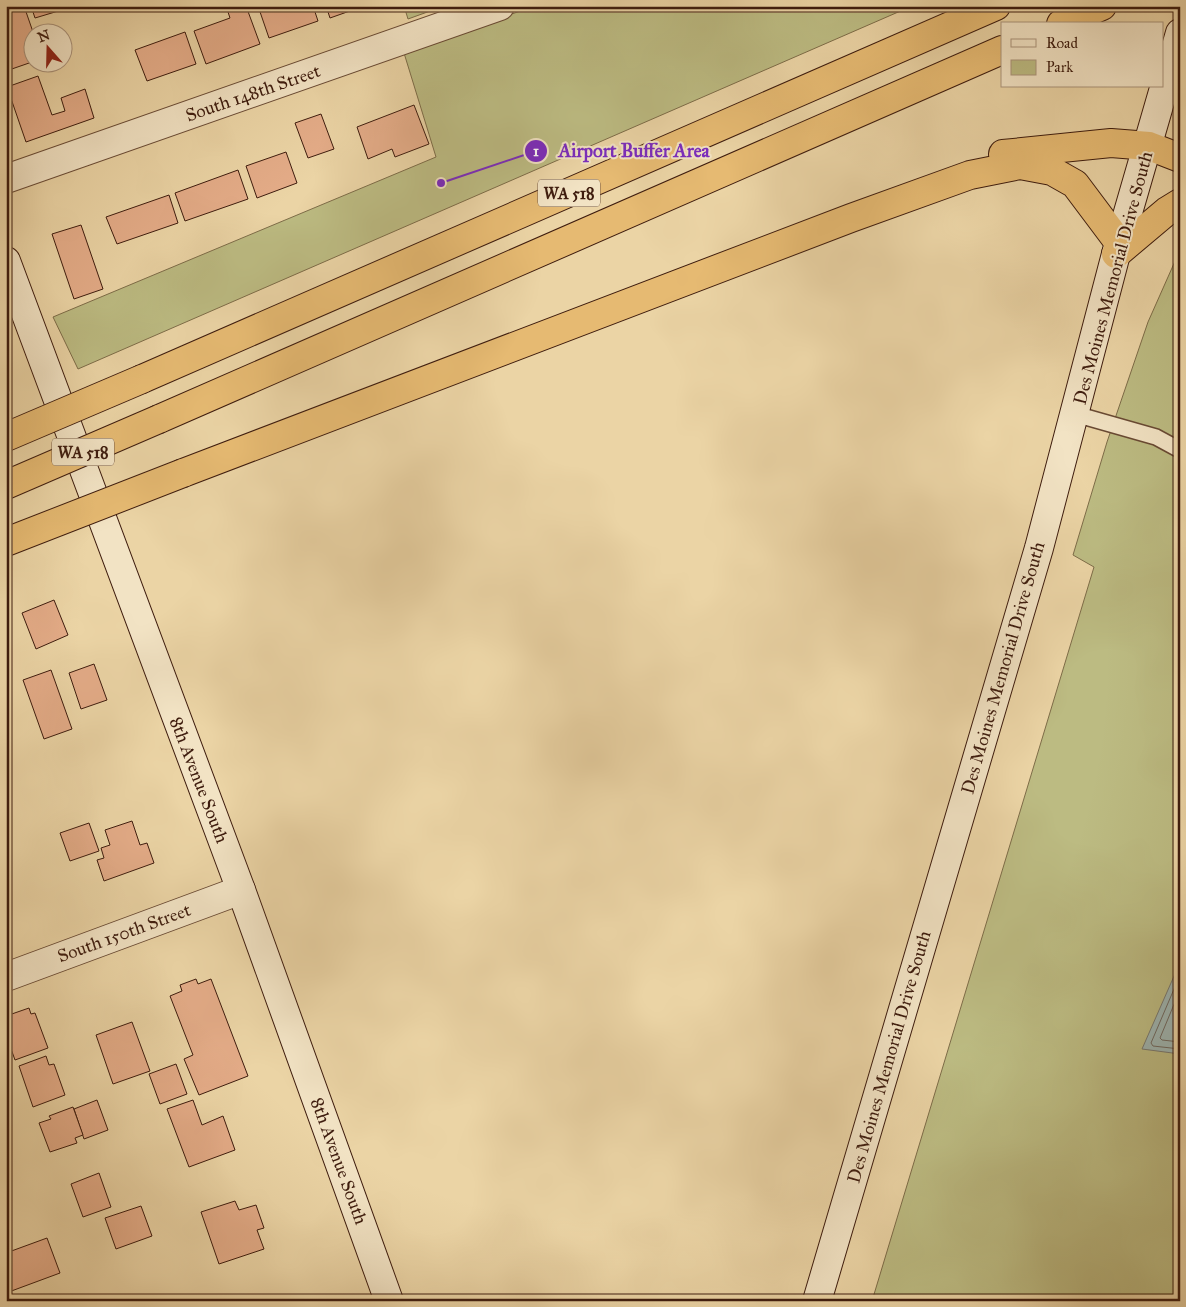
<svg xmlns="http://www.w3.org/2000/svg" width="1186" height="1307" font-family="'IM FELL Great Primer',serif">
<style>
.green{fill:#bcbb82;stroke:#7d6c48}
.water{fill:#9db5b2;stroke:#777870}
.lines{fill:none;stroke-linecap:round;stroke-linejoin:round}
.shore{stroke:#6e6860;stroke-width:1}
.building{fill:#e4ac88;stroke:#3e1c0e}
.lane-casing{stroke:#694a34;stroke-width:18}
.street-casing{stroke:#694a34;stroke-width:30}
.secondary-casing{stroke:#3e1c0e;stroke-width:30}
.highway-casing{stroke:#3e1c0e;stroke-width:30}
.lane{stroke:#f2e3c4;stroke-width:15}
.street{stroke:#f2e3c4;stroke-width:28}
.secondary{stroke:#f2e3c4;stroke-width:28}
.highway{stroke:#e6ba72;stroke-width:28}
.highway-bridge-casing{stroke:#3e1c0e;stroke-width:30;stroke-linecap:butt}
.highway-bridge{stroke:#e6ba72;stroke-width:28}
.labels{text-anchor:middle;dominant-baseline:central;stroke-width:4;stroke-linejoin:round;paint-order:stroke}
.shield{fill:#f2e3c4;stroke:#745845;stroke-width:1}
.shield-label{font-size:16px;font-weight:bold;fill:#3e1c0e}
.street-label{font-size:18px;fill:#3e1c0e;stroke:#f2e3c4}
.leader{fill:none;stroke:#7b2cbf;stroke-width:2}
.callout-dot{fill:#7b2cbf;stroke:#f2e3c4;stroke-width:2}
.mark-label{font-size:15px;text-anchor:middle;font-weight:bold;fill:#fff}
.callout-label{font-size:19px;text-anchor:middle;font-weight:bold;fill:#7b2cbf;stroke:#f2e3c4;stroke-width:4;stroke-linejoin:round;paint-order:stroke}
</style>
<rect width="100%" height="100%" fill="#ebd4a5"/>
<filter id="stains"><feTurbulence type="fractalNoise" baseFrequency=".004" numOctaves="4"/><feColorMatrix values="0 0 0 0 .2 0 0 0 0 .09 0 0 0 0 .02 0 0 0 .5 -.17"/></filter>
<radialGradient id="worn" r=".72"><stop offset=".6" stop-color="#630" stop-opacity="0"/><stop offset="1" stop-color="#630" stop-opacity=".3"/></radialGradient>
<g class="green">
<polygon points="404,6 444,6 408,19"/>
<polygon points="534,6 912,6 78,369 53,317 436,157 404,53"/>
<polygon points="1180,250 1180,1301 872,1301 1094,567 1073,555 1107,442 1148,322"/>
</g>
<polygon class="water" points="1180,963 1180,1054 1142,1049 1178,967"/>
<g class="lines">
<g class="shore">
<polyline points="1180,975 1151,1043 1153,1046 1180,1049"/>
<polyline points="1180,990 1160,1038 1162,1040 1180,1042"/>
</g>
</g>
<g class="building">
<polygon points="19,6 24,6 33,32 32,62 6,71 6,11"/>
<polygon points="31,6 75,6 35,18"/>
<polygon points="226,6 246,6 260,44 206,64 194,31 230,18"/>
<polygon points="258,6 313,6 318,21 269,38"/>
<polygon points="326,6 364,6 330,18"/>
<polygon points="185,32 196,64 147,81 135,50"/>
<polygon points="38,76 52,115 65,111 61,98 85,89 94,118 26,142 7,87"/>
<polygon points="414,105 429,144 395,157 392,149 368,159 357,127"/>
<polygon points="321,114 334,149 308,158 295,123"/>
<polygon points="286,152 297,183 257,198 246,166"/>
<polygon points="238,170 248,199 185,221 175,193"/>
<polygon points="169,195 178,223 117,244 106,217"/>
<polygon points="81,225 103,289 74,299 52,234"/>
<polygon points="54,600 68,635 36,649 22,613"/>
<polygon points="94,664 107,700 81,709 69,673"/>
<polygon points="51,670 72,729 44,739 23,680"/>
<polygon points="132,821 140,845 147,843 154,863 104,881 97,860 104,858 101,848 110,845 105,830"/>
<polygon points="89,823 99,851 70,861 60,833"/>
<polygon points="196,979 198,984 211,979 248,1076 199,1095 184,1059 193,1055 170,996 182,991 180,985"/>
<polygon points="29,1008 31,1014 35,1013 48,1048 15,1060 6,1035 6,1016"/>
<polygon points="132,1022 150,1071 113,1084 96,1035"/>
<polygon points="46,1056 49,1065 54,1064 65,1095 33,1107 19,1066"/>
<polygon points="176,1064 187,1094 160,1104 149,1074"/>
<polygon points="97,1100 108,1130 84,1139 74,1109"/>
<polygon points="193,1100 202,1125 223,1116 235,1150 189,1167 167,1109"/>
<polygon points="73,1107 83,1135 75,1138 77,1143 50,1152 39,1123 51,1119 49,1116"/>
<polygon points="99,1173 111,1207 83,1217 71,1184"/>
<polygon points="235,1201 239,1210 256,1205 264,1228 257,1230 264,1249 219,1264 201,1212"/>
<polygon points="141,1206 152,1236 116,1249 105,1218"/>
<polygon points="47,1238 60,1273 6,1293 6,1253"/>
</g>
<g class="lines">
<defs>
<polyline id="lane" points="1075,414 1156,437 1180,450"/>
<g id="street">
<polyline points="6,179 500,6"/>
<polyline points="6,977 241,890"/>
</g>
<g id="secondary">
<polyline points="6,261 241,890 389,1301"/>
<polyline points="817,1301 1039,548 1116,254 1180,33"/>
</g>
<g id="highway">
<polyline points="1061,24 1102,6"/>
<polyline points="1003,154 1111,143 1149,146 1180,158"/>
<polyline points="1116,254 1167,211 1180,203"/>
<polyline points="142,379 996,6"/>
<polyline points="159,419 1002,50"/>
<polyline points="183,473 851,218 970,175 1020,165 1052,171 1075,184 1120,244"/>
</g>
</defs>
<use href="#lane" class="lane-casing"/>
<use href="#street" class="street-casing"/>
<use href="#secondary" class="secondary-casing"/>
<use href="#highway" class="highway-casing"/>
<use href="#lane" class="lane"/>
<use href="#street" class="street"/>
<use href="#secondary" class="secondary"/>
<use href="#highway" class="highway"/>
<defs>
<g id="highway-bridge">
<polyline points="6,437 142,379"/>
<polyline points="6,485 159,419"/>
<polyline points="6,542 183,473"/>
</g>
</defs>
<use href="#highway-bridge" class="highway-bridge-casing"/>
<use href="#highway-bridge" class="highway-bridge"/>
</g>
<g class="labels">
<g class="shield">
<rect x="538" y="179.5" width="62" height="27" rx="4"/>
<rect x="52" y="438.5" width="62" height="27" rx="4"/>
</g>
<g class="shield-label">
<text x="569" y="193">WA 518</text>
<text x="83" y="452">WA 518</text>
</g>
<g class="street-label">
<text transform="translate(253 93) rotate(-19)">South 148th Street</text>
<text transform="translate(1113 278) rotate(-75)">Des Moines Memorial Drive South</text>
<text transform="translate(1003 668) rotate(-74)">Des Moines Memorial Drive South</text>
<text transform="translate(199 780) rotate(69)">8th Avenue South</text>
<text transform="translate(124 933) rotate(-20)">South 150th Street</text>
<text transform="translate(889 1057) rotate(-74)">Des Moines Memorial Drive South</text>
<text transform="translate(339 1161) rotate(70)">8th Avenue South</text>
</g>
</g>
<path class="leader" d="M441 183L536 151"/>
<g class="callout-dot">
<circle cx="441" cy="183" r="5"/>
<circle cx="536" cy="151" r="12"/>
</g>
<g class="mark-label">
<text x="536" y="156">1</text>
</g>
<g class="callout-label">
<text x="634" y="157">Airport Buffer Area</text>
</g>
<rect width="1186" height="1307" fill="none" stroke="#ebd4a5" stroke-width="25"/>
<rect x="8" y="8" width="1171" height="1292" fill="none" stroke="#3e1c0e" stroke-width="2.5"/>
<rect x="12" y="12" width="1161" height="1282" fill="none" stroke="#3e1c0e"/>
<rect x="1001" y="22" width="162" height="65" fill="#f2e3c4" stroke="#aa937b"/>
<rect x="1011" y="39" width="25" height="8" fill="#f2e3c4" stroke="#aa937b"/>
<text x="1046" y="48" font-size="15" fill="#3e1c0e">Road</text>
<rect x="1011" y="60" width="25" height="15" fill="#bcbb82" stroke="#aa937b"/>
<text x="1046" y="72" font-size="15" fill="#3e1c0e">Park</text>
<g transform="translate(48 48) rotate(340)"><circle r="24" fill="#f2e3c4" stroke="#aa937b"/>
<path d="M0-4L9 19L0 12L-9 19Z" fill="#8f2418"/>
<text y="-8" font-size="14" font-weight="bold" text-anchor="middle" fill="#3e1c0e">N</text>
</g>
<rect width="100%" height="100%" filter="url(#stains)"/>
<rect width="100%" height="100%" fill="url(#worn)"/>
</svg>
